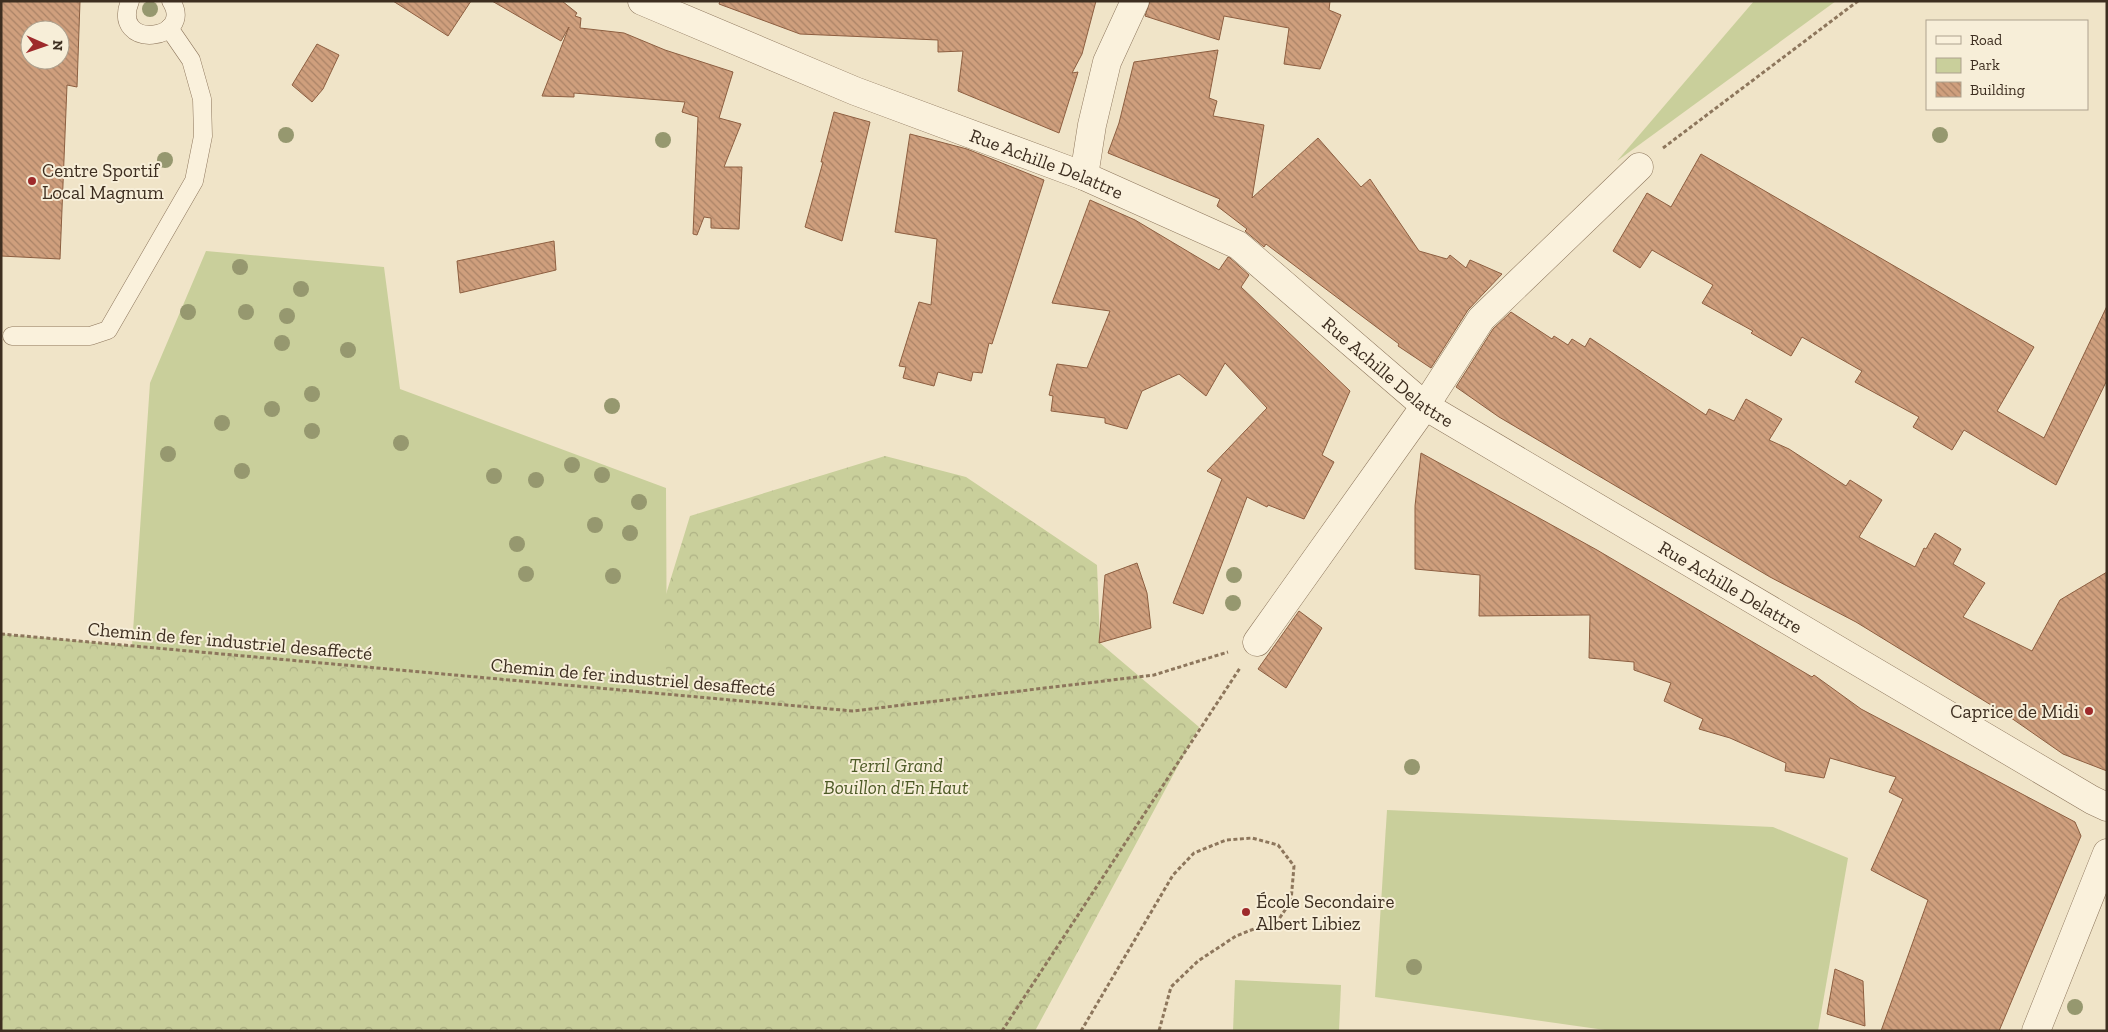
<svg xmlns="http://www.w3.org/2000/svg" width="2108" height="1032" font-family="'Zilla Slab',serif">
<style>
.green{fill:#c9cf9b}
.forest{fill:url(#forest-crowns)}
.building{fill:url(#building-back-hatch);stroke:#8d5f41;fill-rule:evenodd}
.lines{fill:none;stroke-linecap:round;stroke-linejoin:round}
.service-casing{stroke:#8d765c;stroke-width:19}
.minor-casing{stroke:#8d765c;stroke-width:29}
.tertiary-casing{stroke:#8d765c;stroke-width:29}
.path{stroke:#8d765c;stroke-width:3;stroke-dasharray:4 2.5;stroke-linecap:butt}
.service{stroke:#faf1dc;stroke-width:18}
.minor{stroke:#faf1dc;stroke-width:28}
.tertiary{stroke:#faf1dc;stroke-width:28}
.tree{fill:#96986f}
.poi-dot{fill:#9e2a2b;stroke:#f7eed8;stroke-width:2}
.labels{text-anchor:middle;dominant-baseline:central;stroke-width:4;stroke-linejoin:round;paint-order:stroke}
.street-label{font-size:19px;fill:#3d2e20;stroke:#f7eed8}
.poi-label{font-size:19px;fill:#3d2e20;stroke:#f7eed8;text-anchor:start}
.park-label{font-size:19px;font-style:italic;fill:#4d5a26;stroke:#f7eed8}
</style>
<defs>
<pattern id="forest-crowns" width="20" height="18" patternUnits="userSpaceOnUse" patternTransform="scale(1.25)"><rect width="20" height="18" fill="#c9cf9b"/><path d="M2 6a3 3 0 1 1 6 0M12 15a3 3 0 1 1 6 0" fill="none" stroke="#aeb285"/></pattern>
<pattern id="building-back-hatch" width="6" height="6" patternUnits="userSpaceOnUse" patternTransform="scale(1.25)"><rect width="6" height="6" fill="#cf9f7d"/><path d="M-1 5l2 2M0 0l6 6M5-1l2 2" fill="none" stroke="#a98266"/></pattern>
</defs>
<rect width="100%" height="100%" fill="#f0e4c8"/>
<g class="green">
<polygon points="1754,1 1836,1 1617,161"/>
<polygon points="206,251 384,267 400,389 666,488 667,694 132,646 150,383"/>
<polygon points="1387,810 1773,827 1848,858 1818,1031 1612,1031 1375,997"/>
<polygon points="1235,980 1341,985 1339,1031 1233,1031"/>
</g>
<polygon class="forest" points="885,456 966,477 1097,565 1100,643 1199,727 1035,1031 1,1031 1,634 667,694 663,604 690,516"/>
<g class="building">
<path d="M1,1h79l-3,86 -10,-2 -7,174 -59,-3zM30,30h30v30h-30z"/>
<polygon points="393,1 471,1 448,36"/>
<polygon points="492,1 562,1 577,13 575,16 581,18 580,28 624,33 665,50 733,72 719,118 741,124 724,167 742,167 739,229 711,228 711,218 704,217 697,235 693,234 698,117 682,112 685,102 574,93 574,97 542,96 569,27 561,41"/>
<polygon points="720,1 1096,1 1082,54 1072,73 1078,72 1059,133 958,91 963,51 938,52 938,40 800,34 719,4"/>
<polygon points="1150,1 1330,1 1329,10 1341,15 1320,69 1284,64 1289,28 1224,16 1219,40 1145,16"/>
<polygon points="317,44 339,55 323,89 312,102 292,85"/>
<polygon points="1218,50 1209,98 1217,101 1213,116 1264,125 1252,198 1318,138 1361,187 1370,179 1419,251 1447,259 1450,255 1466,268 1470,260 1502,274 1468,310 1431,368 1398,346 1399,344 1266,244 1264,247 1245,231 1247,229 1217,206 1220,199 1108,153 1119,123 1134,62"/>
<polygon points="834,112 870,122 842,241 805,227 823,162 821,162"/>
<polygon points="910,134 967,149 1044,180 992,344 989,343 982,373 973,372 971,381 938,372 934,386 903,378 906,367 899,366 919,302 931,305 937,239 895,232"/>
<polygon points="1701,154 2034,347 1997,411 2044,438 2107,306 2107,380 2056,485 1964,430 1952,450 1913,427 1919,417 1855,382 1862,371 1802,337 1791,356 1751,333 1753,331 1702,303 1713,285 1652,250 1640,268 1613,251 1647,193 1671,207"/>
<polygon points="1090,200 1135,220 1219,270 1228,257 1230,258 1249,275 1241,287 1350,391 1322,455 1334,462 1304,519 1268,505 1267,507 1247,497 1203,614 1173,603 1222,479 1207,471 1267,408 1225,363 1206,396 1179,374 1142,391 1127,429 1105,423 1105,418 1051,411 1053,396 1049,395 1057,364 1087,368 1110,311 1052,303"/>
<polygon points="554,241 556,270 460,293 457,261"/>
<polygon points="1511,312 1552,339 1554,336 1568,345 1572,339 1585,347 1590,338 1706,415 1709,409 1734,421 1746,399 1782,419 1769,440 1789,449 1846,486 1850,480 1882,500 1859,537 1915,567 1924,548 1926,549 1935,533 1961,549 1953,564 1985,583 1963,617 2032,651 2060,600 2107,572 2107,771 2063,754 2004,713 1900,649 1856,622 1770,577 1499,417 1456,387 1493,329"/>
<polygon points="1421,453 1597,550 1812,677 1814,675 1861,709 2075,822 2081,836 1999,1031 1881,1031 1928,900 1871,870 1903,799 1889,792 1896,777 1830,758 1824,778 1785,771 1786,763 1730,738 1699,729 1703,719 1664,701 1671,683 1634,670 1634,662 1589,658 1590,615 1479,616 1480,575 1415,569 1415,506"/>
<polygon points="1137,563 1147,593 1151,628 1099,643 1105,575"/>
<polygon points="1299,611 1322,628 1286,688 1258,669"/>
<polygon points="1835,969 1863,981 1865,1026 1827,1014"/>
</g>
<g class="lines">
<defs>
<g id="service">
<path d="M130,1c-20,50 66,40 41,0"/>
<polyline points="12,336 90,336 108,330 194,181 203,136 202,99 191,60 169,28"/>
</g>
<g id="minor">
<path id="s1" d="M642,1l213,90 229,85 154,69 187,161 667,394 15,7"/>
<polyline points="1084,176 1092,125 1107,62 1135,1"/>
<polyline points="1257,642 1425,406 1481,319 1639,167"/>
</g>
<polyline id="tertiary" points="2036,1031 2107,853"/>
</defs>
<use href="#service" class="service-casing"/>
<use href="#minor" class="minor-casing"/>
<use href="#tertiary" class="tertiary-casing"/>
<g class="path">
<polyline points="1663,148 1858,1"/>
<polyline points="1,634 853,711 1154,675 1228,652"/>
<polyline points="1002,1031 1240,668"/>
<polyline points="1081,1031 1173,875 1194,853 1226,840 1252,838 1278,845 1294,866 1291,901 1279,919 1236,936 1198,961 1171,987 1159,1031"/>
</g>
<use href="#service" class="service"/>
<use href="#minor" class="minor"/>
<use href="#tertiary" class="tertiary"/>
</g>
<g class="tree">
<circle cx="150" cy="9" r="8"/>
<circle cx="286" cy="135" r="8"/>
<circle cx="1940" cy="135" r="8"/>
<circle cx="663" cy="140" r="8"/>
<circle cx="165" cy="160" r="8"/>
<circle cx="240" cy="267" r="8"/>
<circle cx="301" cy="289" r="8"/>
<circle cx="188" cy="312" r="8"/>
<circle cx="246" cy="312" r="8"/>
<circle cx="287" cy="316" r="8"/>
<circle cx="282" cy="343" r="8"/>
<circle cx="348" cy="350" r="8"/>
<circle cx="312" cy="394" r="8"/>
<circle cx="612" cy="406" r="8"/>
<circle cx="272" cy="409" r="8"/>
<circle cx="222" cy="423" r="8"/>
<circle cx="312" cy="431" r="8"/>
<circle cx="401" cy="443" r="8"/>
<circle cx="168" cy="454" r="8"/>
<circle cx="572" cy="465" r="8"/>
<circle cx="242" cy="471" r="8"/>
<circle cx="602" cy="475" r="8"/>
<circle cx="494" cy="476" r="8"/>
<circle cx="536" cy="480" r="8"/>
<circle cx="639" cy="502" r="8"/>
<circle cx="595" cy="525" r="8"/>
<circle cx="630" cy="533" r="8"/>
<circle cx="517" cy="544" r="8"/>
<circle cx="526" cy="574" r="8"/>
<circle cx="1234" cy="575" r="8"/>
<circle cx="613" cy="576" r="8"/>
<circle cx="1233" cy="603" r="8"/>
<circle cx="1412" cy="767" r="8"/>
<circle cx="1414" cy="967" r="8"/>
<circle cx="2075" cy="1007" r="8"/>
</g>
<g class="poi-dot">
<circle cx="32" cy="181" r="5"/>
<circle cx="2089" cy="711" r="5"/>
<circle cx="1246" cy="912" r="5"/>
</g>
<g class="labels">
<g class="street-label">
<text stroke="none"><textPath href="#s1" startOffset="436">Rue Achille Delattre</textPath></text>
<text stroke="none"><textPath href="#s1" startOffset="841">Rue Achille Delattre</textPath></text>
<text stroke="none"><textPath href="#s1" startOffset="1246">Rue Achille Delattre</textPath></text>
<text transform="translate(230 641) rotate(5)">Chemin de fer industriel desaffecté</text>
<text transform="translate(633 677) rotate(5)">Chemin de fer industriel desaffecté</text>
</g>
<g class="poi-label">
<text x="42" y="170">Centre Sportif<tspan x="42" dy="22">Local Magnum</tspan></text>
<text x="2079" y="711" text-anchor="end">Caprice de Midi</text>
<text x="1256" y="901">École Secondaire<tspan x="1256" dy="22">Albert Libiez</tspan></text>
</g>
<g class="park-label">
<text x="896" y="765">Terril Grand<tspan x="896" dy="22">Bouillon d'En Haut</tspan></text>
</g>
</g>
<rect width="2108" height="1032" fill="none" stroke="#3d2e20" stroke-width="5"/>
<rect x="1926" y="20" width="162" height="90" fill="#f7eed8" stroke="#ada18e"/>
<rect x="1936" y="36" width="25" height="8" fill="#faf1dc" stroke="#ada18e"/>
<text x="1970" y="45" font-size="15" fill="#3d2e20">Road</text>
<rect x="1936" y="58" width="25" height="15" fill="#c9cf9b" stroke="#ada18e"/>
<text x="1970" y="70" font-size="15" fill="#3d2e20">Park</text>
<rect x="1936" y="82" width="25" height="15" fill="url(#building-back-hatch)" stroke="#ada18e"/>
<text x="1970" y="95" font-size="15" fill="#3d2e20">Building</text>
<g transform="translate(45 45) rotate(92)"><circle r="24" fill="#f7eed8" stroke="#ada18e"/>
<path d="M0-4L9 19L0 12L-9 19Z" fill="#9e2a2b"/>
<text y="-8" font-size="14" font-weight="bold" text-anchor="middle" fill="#3d2e20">N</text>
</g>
</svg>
